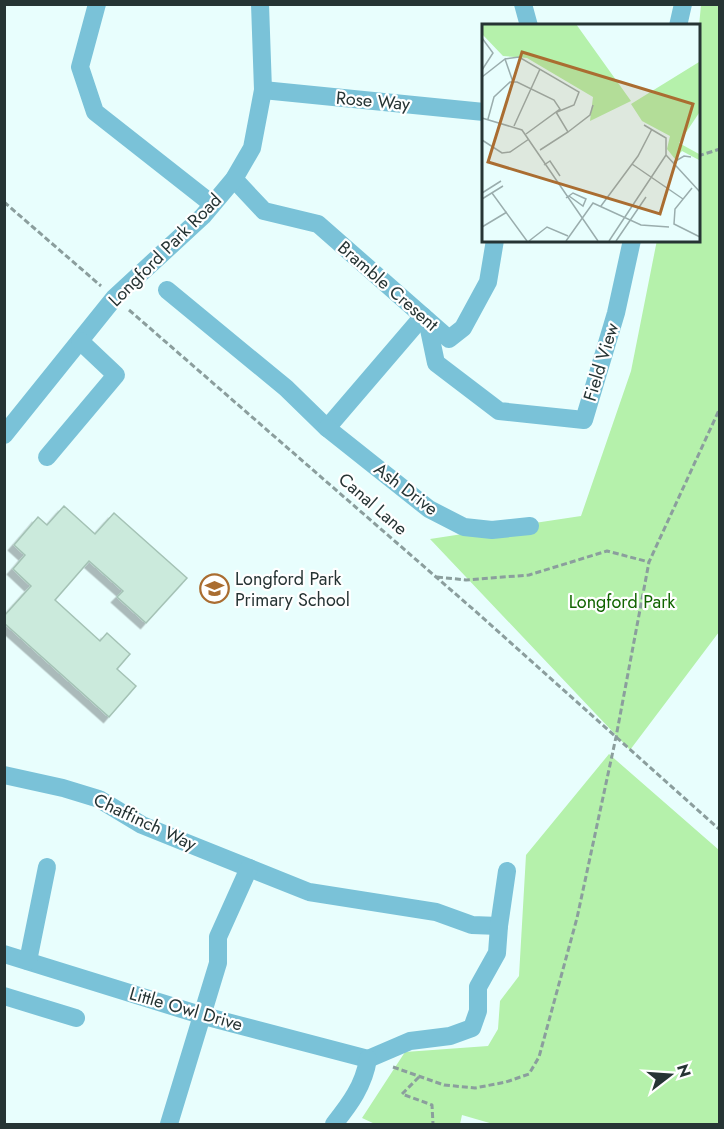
<svg xmlns="http://www.w3.org/2000/svg" width="724" height="1129" font-family="Jost,sans-serif">
<style>
.green{fill:#b5f1ab}
.building{fill:#cbeadc;stroke:#a4c2b5;stroke-width:1.5;filter:url(#shadow)}
.lines{fill:none;stroke-linecap:round;stroke-linejoin:round}
.path{stroke:#8b9e9d;stroke-width:3;stroke-dasharray:6 3;stroke-linecap:butt}
.minor{stroke:#7ac2d8;stroke-width:18}
.labels{text-anchor:middle;dominant-baseline:central;stroke-width:4.5;stroke-linejoin:round;paint-order:stroke}
.street-label{font-size:18px;fill:#263434;stroke:#fff}
.poi-label{font-size:18px;fill:#263434;stroke:#fff;text-anchor:start}
.park-label{font-size:18px;fill:#116400;stroke:#fff}
.inset-road{fill:none;stroke:#9aadad;stroke-width:1.5}
.view{fill:#aa6d31;fill-opacity:0.15;stroke:#aa6d31;stroke-width:3}
.inset-edge{fill:none;stroke:#263434;stroke-width:3}
</style>
<defs>
<filter id="shadow"><feDropShadow dx="-5.5" dy="5.5" stdDeviation="0" flood-color="#0004"/></filter>
</defs>
<rect width="100%" height="100%" fill="#e8fefd"/>
<g class="green">
<polygon points="701,5 719,5 719,632 630,750 430,539 581,516 631,371 657,240 698,240 699,26"/>
<polygon points="609,754 719,850 719,1124 493,1124 462,1115 460,1124 375,1124 362,1118 405,1052 488,1046 498,1029 500,1001 519,976 526,855"/>
</g>
<polygon class="building" points="64,506 95,534 114,513 187,578 146,623 117,597 123,591 89,561 55,600 100,641 107,633 130,654 117,669 136,686 109,717 4,623 4,616 31,586 13,569 25,555 14,545 38,517 47,525"/>
<g class="lines">
<g class="path">
<polyline points="698,156 720,149"/>
<polyline points="4,202 101,286"/>
<polyline points="129,310 474,610 720,830"/>
<polyline points="437,577 466,580 529,575 607,551 649,562"/>
<polyline points="393,1067 444,1085 475,1088 506,1082 529,1074 539,1057 577,918 616,737 649,562 720,408"/>
<polyline points="419,1077 402,1094 432,1105 433,1124"/>
</g>
<g class="minor">
<polyline points="97,4 80,67 95,112 212,204"/>
<polyline points="523,4 529,26"/>
<polyline points="678,26 683,4"/>
<polyline points="263,90 484,112"/>
<polyline points="234,179 264,211 318,224 449,339 463,328 488,282 495,240"/>
<polyline points="167,290 286,388 327,428 423,316"/>
<polyline points="427,320 436,363 499,411 584,420 616,313 632,240"/>
<polyline points="327,428 429,509 464,527 492,530 530,526"/>
<polyline points="4,435 115,297 203,216 234,179 252,148 263,90 260,4"/>
<polyline points="47,457 116,375 80,341"/>
<polyline points="4,775 63,788 99,799 142,825 309,892 436,912 472,925 499,926"/>
<polyline points="4,954 204,1016 368,1059"/>
<polyline points="28,961 47,867"/>
<polyline points="4,996 76,1018"/>
<polyline points="368,1059 410,1041 450,1036 472,1028 478,1011 478,987 497,953 499,926 507,871"/>
<polyline points="169,1124 218,963 218,937 249,868"/>
<path d="M334,1124c16,-20 30,-39 34,-65"/>
</g>
</g>
<defs>
<symbol id="school-ring" viewBox="-11 -11 22 22"><circle r="9.5" fill="#fff" stroke="#aa6d31" stroke-width="1.5"/><path d="M0-5L7-2L0 1L-7-2ZM-4 1L0 2.5L4 1V4Q0 6-4 4Z" fill="#aa6d31"/></symbol>
</defs>
<g fill-rule="evenodd">
<use href="#school-ring" x="198" y="572" width="33" height="33"/>
</g>
<g class="labels">
<g class="street-label">
<text transform="translate(373 101) rotate(5)">Rose Way</text>
<text transform="translate(165 250) rotate(-45)">Longford Park Road</text>
<text transform="translate(388 286) rotate(41)">Bramble Cresent</text>
<text transform="translate(601 362) rotate(-73)">Field View</text>
<text transform="translate(406 489) rotate(37)">Ash Drive</text>
<text transform="translate(373 504) rotate(41)">Canal Lane</text>
<text transform="translate(145 822) rotate(25)">Chaffinch Way</text>
<text transform="translate(186 1009) rotate(16)">Little Owl Drive</text>
</g>
<g class="poi-label">
<text x="235" y="579">Longford Park<tspan x="235" dy="21">Primary School</tspan></text>
</g>
<g class="park-label">
<text x="622" y="602">Longford Park</text>
</g>
</g>
<g transform="translate(482 24)">
<rect width="218" height="218" fill="#e8fefd"/>
<path d="M0,0h94l55,77 -41,20 3,-24 -66,-39 -24,-2 -21,-22zM217,38v51l-20,30 20,11v6l-17,-9 -7,8 -8,-10 3,-13 -28,-15 -11,-17z" fill="#b5f1ab"/>
<path class="inset-road" d="M0,14l11,15 -11,17M23,35l14,-2 60,35 -5,13 -17,7M0,53l23,-18 8,23M0,94l40,12 76,111M6,95l6,-22 16,-15h7l37,18 6,9 -34,25M162,101l22,13v17M32,102l26,-57M86,108l22,-17 3,-10M0,116l20,13 8,-1 19,-13M58,126l28,-18 -12,-20M184,131l34,37M192,138l10,-6 7,1M150,140l51,35M62,141l6,-4 10,15M210,164l-17,21 -1,15 26,13M0,169l19,-12M10,169l35,48M84,174l7,-5 13,6 -3,7 -14,-10M0,175l21,-13M119,182l37,-50 14,-27M0,203l25,-15M47,217l18,-14 21,9M84,217l27,-38 48,22 28,2M127,217l57,-86M134,217l30,-44"/>
<path class="view" d="M40,28l171,52 -33,110 -172,-52z"/>
<rect width="218" height="218" class="inset-edge"/>
</g>
<rect width="724" height="1129" fill="none" stroke="#263434" stroke-width="12"/>
<g transform="translate(670 1075) rotate(73)" stroke="#ffffff" stroke-width="4.5" paint-order="stroke">
<path d="M0-4.5L10 22L0 15L-10 22Z" fill="#263434"/>
<text y="-9" font-size="16" font-weight="bold" text-anchor="middle" fill="#263434">N</text>
</g>
</svg>
